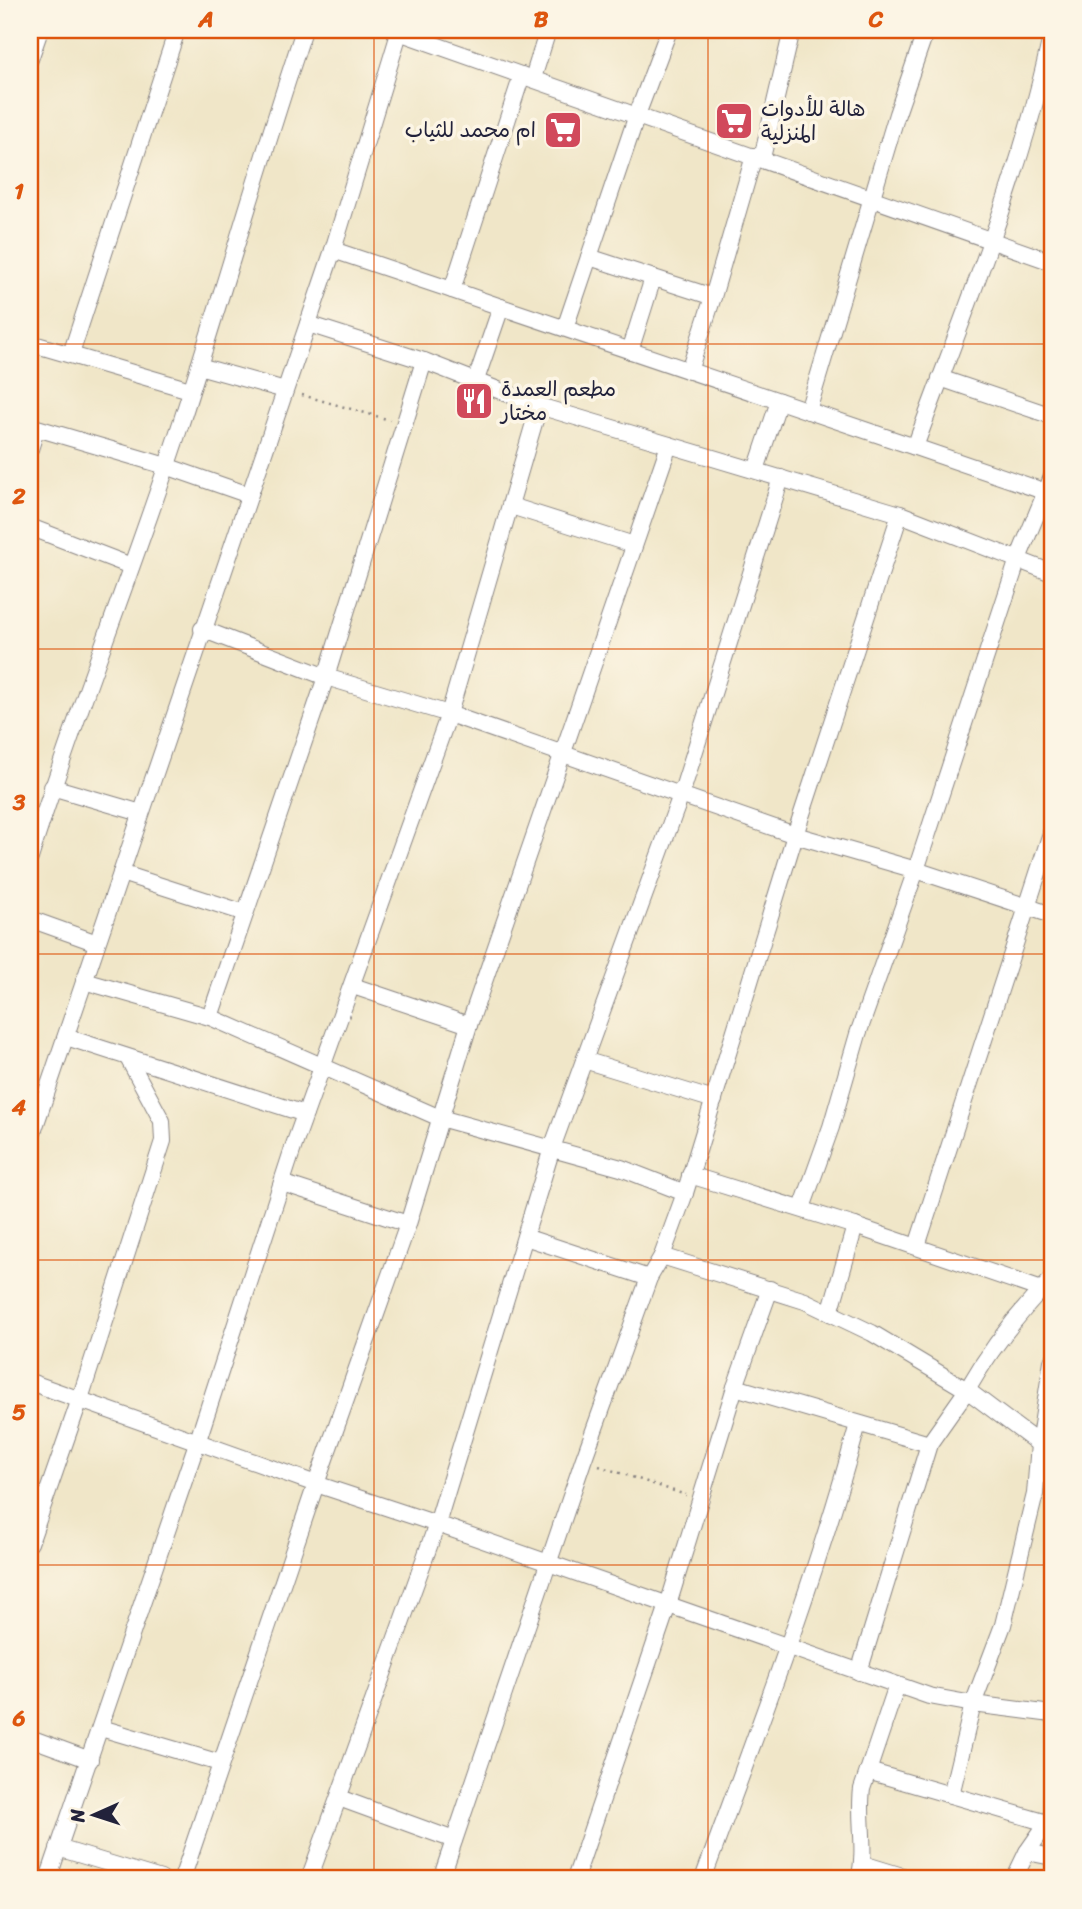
<svg xmlns="http://www.w3.org/2000/svg" width="1082" height="1909" font-family="Sriracha,'Playpen Sans Arabic',sans-serif">
<style>
.lines{fill:none;stroke-linecap:round;stroke-linejoin:round}
.minor-casing{stroke:#898482;stroke-width:18}
.path{stroke:#898482;stroke-width:2.5;stroke-dasharray:2 5;stroke-linecap:butt}
.minor{stroke:#fff;stroke-width:16}
.grid{fill:none;stroke:#de560e;stroke-width:2;stroke-opacity:0.55}
.labels{text-anchor:middle;dominant-baseline:central;stroke-width:7;stroke-linejoin:round;paint-order:stroke}
.poi-label{font-size:21px;fill:#22223b;stroke:#fcf5e5;text-anchor:start}
.neatline{fill:none;stroke:#de560e;stroke-width:2.5}
.grid-label{font-size:23px;text-anchor:middle;font-weight:bold;fill:#de560e}
</style>
<rect width="100%" height="100%" fill="#fcf5e5"/>
<filter id="ink" filterUnits="userSpaceOnUse"><feTurbulence type="fractalNoise" baseFrequency=".0143" numOctaves="2"/><feDisplacementMap in="SourceGraphic" scale="14" xChannelSelector="R" yChannelSelector="G"/><feConvolveMatrix kernelMatrix="1 2 1 2 8 2 1 2 1" color-interpolation-filters="sRGB"/></filter>
<filter id="wash" filterUnits="userSpaceOnUse"><feTurbulence type="fractalNoise" baseFrequency=".00686" numOctaves="4" result="noise"/><feDisplacementMap in="SourceGraphic" scale="28" xChannelSelector="R" yChannelSelector="G"/><feGaussianBlur stdDeviation="1.57" result="paint"/><feColorMatrix in="noise" values="0 0 0 0 0 0 0 0 0 0 0 0 0 0 0 0 0 1.4 0 .05"/><feComposite in="paint" operator="in"/></filter>
<g filter="url(#wash)">
<rect width="100%" height="100%" fill="#f0e6c8"/>
</g>
<g filter="url(#ink)">
<g class="lines">
<defs>
<g id="minor">
<polyline points="393,30 1052,262"/>
<path d="M1052,32c-29,139 -88,281 -137,415l137,47"/>
<polyline points="30,59 40,30"/>
<polyline points="533,78 548,30"/>
<polyline points="762,158 792,30"/>
<polyline points="333,250 452,290"/>
<polyline points="589,257 713,297 754,156"/>
<polyline points="501,307 915,447"/>
<polyline points="308,324 424,361 539,406 900,514 1052,573"/>
<polyline points="565,328 637,115 669,30"/>
<polyline points="30,343 190,390"/>
<polyline points="630,351 653,278"/>
<polyline points="71,354 177,30"/>
<polyline points="199,366 285,390"/>
<polyline points="689,371 713,297"/>
<polyline points="940,378 1052,416"/>
<polyline points="476,380 501,307 452,290 522,75"/>
<polyline points="808,411 897,114 926,30"/>
<polyline points="30,426 166,466 249,495"/>
<polyline points="30,449 36,430"/>
<polyline points="756,470 779,401"/>
<polyline points="511,506 634,545"/>
<polyline points="30,527 131,566"/>
<polyline points="202,629 326,677 449,714 795,835 916,870 1052,915"/>
<polyline points="52,787 141,813"/>
<path d="M30,858c45,-144 102,-285 149,-429 43,-133 81,-267 125,-399"/>
<polyline points="121,873 245,913"/>
<polyline points="30,919 97,943"/>
<polyline points="84,981 210,1017 440,1118 621,1168 685,1193"/>
<polyline points="353,986 469,1025"/>
<polyline points="210,1017 326,677 424,361"/>
<polyline points="66,1037 305,1114"/>
<polyline points="584,1060 714,1100"/>
<polyline points="30,1141 333,250 400,30"/>
<polyline points="690,1175 855,1226 1042,1290"/>
<polyline points="282,1183 408,1224"/>
<polyline points="802,1208 831,1127 858,1034 916,870 1018,559 1052,477"/>
<polyline points="525,1237 649,1278"/>
<polyline points="917,1246 1052,830"/>
<path d="M662,1256l143,45 67,32 95,57c24,-42 51,-77 85,-111"/>
<polyline points="830,1313 855,1226"/>
<polyline points="30,1382 316,1484 437,1524 929,1696 973,1704 1003,1625 1035,1494 1039,1444 1052,1361"/>
<polyline points="735,1387 929,1444"/>
<polyline points="30,1543 80,1399 163,1141 162,1121 128,1058"/>
<polyline points="859,1672 929,1444 967,1390 1039,1444 1052,1451"/>
<polyline points="101,1728 220,1763"/>
<polyline points="30,1738 90,1760"/>
<polyline points="868,1771 1047,1823"/>
<polyline points="951,1795 973,1704 1052,1714"/>
<polyline points="339,1798 454,1840"/>
<polyline points="58,1848 161,1879"/>
<polyline points="1027,1852 1052,1857"/>
<polyline points="863,1864 912,1879"/>
<polyline points="48,1879 198,1440 294,1145 449,714 539,406"/>
<polyline points="182,1879 316,1484 408,1224 469,1025 669,445"/>
<polyline points="309,1879 437,1524 552,1148 681,795 781,478"/>
<polyline points="441,1879 583,1461 649,1278 662,1256 685,1193 795,835 900,514"/>
<polyline points="575,1879 668,1605 735,1387 770,1289"/>
<path d="M703,1879c55,-150 113,-300 155,-455"/>
<path d="M859,1879c8,-29 -1,-60 3,-90l35,-104"/>
<polyline points="1014,1879 1027,1852 1052,1816"/>
</g>
</defs>
<use href="#minor" class="minor-casing"/>
<g class="path">
<polyline points="302,395 390,420"/>
<polyline points="599,1466 686,1495"/>
</g>
<use href="#minor" class="minor"/>
</g>
</g>
<path class="grid" d="M374,30v1849M708,30v1849M30,344h1022M30,649h1022M30,954h1022M30,1260h1022M30,1565h1022"/>
<defs>
<symbol id="supermarket-square" viewBox="-11 -11 22 22"><rect x="-9" y="-9" width="18" height="18" rx="4" fill="#d1495b" stroke="#fcf5e5"/><path d="M-6-5.5h2.5l.6 2H6L4.5 2H-2.5L-4.4-4H-6ZM-1.5 3.2a1.3 1.3 0 1 0 .1 0ZM3 3.2a1.3 1.3 0 1 0 .1 0Z" fill="#fff"/></symbol>
<symbol id="restaurant-square" viewBox="-11 -11 22 22"><rect x="-9" y="-9" width="18" height="18" rx="4" fill="#d1495b" stroke="#fcf5e5"/><path d="M-5-6h1v4h1v-4h1v4h1v-4h1v5L-1.5 .5V6h-2V.5L-5-1ZM5-6V6H3V1.5H1.5Q1.5-4 5-6Z" fill="#fff"/></symbol>
</defs>
<g fill-rule="evenodd">
<use href="#supermarket-square" x="712" y="99" width="44" height="44"/>
<use href="#supermarket-square" x="541" y="108" width="44" height="44"/>
<use href="#restaurant-square" x="452" y="379" width="44" height="44"/>
</g>
<g class="labels">
<g class="poi-label">
<text x="761" y="109">هالة للأدوات<tspan x="761" dy="24">المنزلية</tspan></text>
<text x="536" y="130" text-anchor="end">ام محمد للثياب</text>
<text x="501" y="389">مطعم العمدة<tspan x="501" dy="24">مختار</tspan></text>
</g>
</g>
<rect width="1082" height="1909" fill="none" stroke="#fcf5e5" stroke-width="77"/>
<g transform="translate(94 1815) rotate(267)" stroke="#fcf5e5" stroke-width="5" paint-order="stroke">
<path d="M0-5L12 26L0 18L-12 26Z" fill="#22223b"/>
<text y="-10" font-size="19" font-weight="bold" text-anchor="middle" fill="#22223b">N</text>
</g>
<rect x="38" y="38" width="1006" height="1832" class="neatline"/>
<g class="grid-label">
<text x="206" y="27">A</text>
<text x="541" y="27">B</text>
<text x="876" y="27">C</text>
<text x="19" y="199">1</text>
<text x="19" y="504">2</text>
<text x="19" y="810">3</text>
<text x="19" y="1115">4</text>
<text x="19" y="1420">5</text>
<text x="19" y="1726">6</text>
</g>
</svg>
